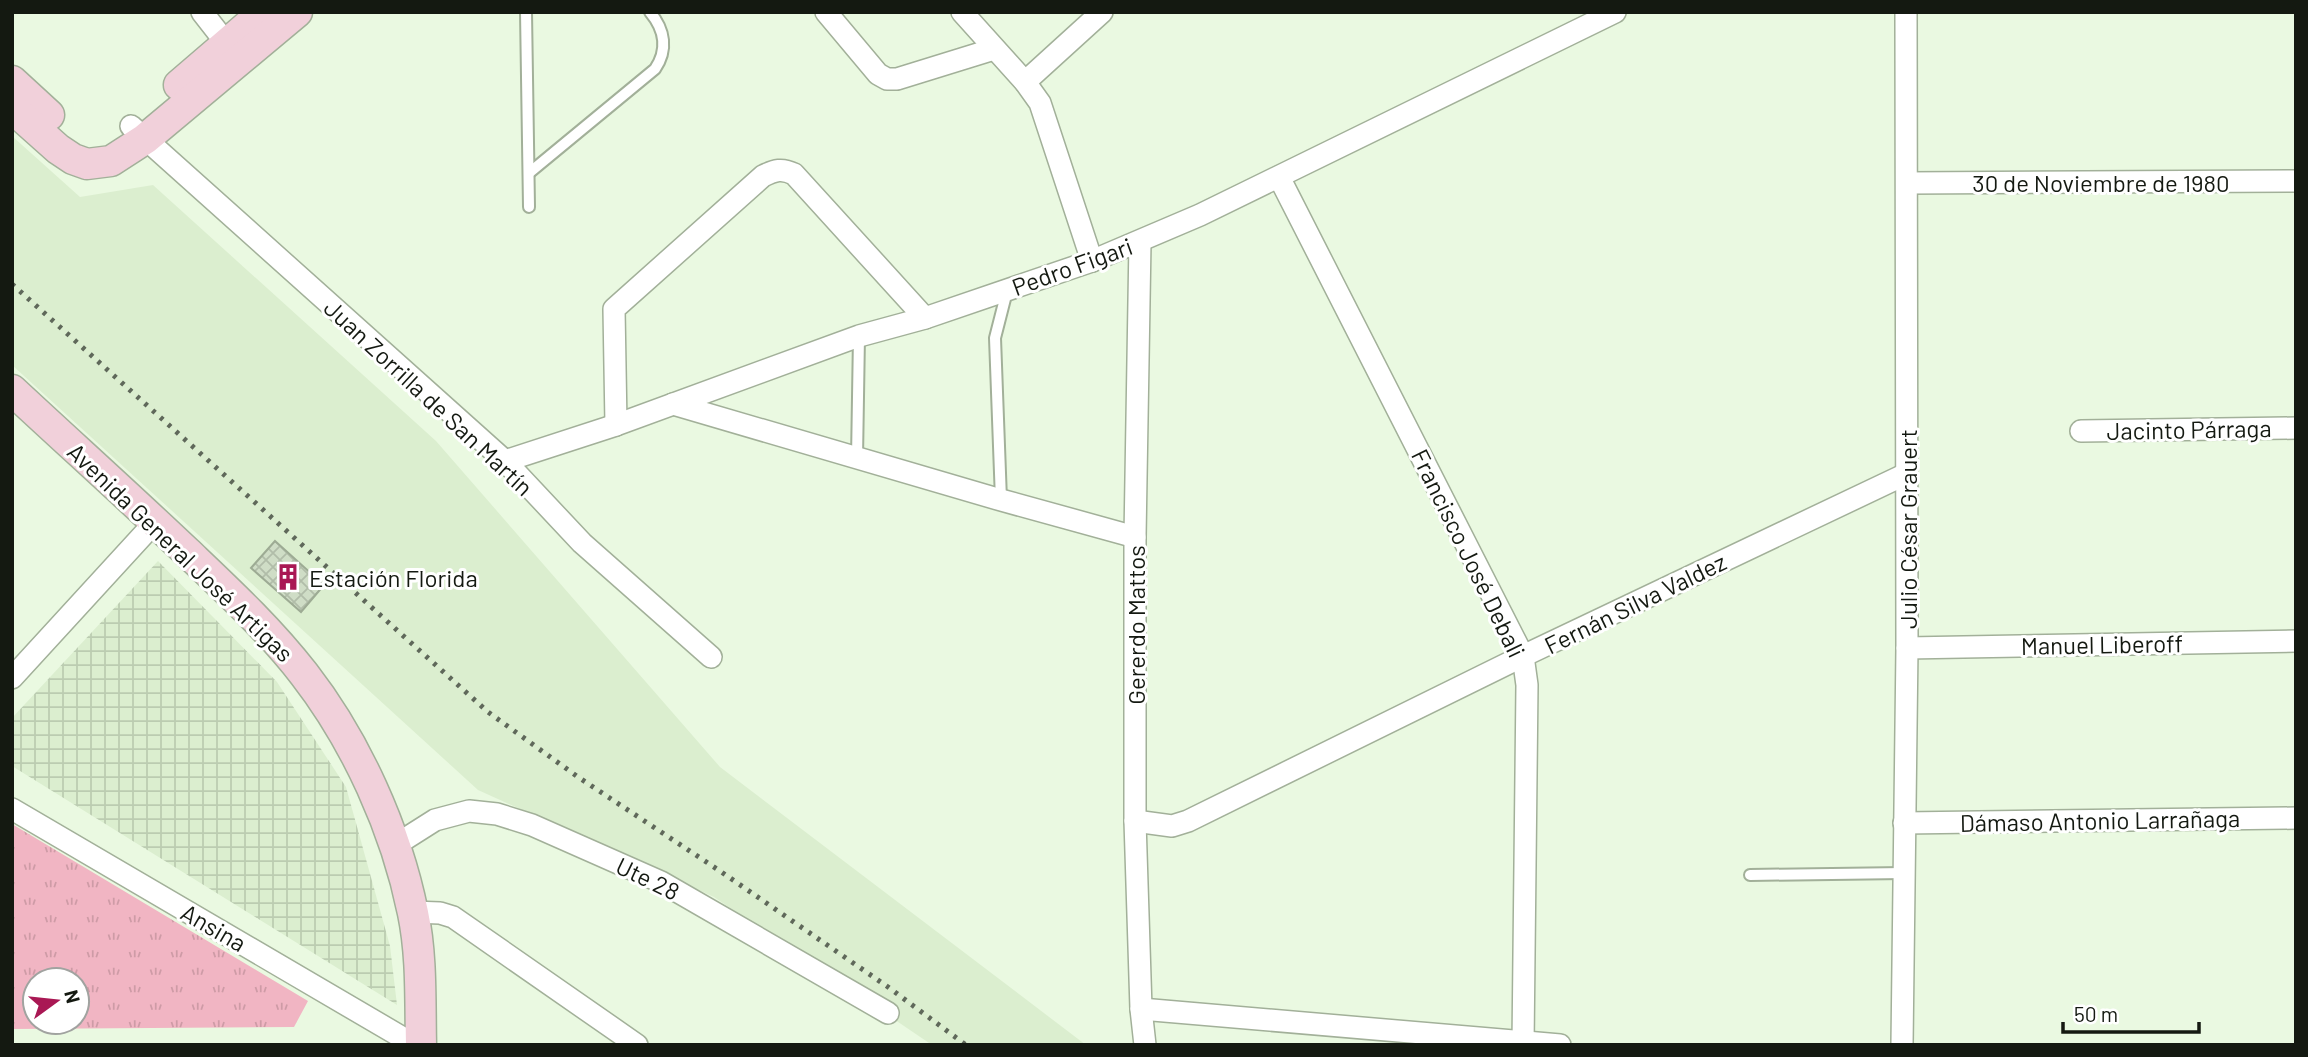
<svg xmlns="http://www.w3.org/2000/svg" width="2308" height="1057" font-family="Barlow,sans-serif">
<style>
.built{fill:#dbeecf}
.industrial{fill:url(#industrial-grid)}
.park{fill:url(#park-tufts);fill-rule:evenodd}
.building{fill:url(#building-cross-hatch);stroke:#9dab94;stroke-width:2}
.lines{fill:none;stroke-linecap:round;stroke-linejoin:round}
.lane-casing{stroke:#a2b099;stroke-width:14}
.street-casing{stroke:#a2b099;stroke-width:24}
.secondary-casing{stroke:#a2b099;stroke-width:33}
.lane{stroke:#fff;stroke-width:10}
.street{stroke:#fff;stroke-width:21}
.secondary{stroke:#f1d0da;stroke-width:30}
.rail{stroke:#5f685a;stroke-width:5;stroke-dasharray:3.5 7;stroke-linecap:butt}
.labels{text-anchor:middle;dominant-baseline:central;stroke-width:6;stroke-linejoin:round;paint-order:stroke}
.street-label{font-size:24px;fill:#141911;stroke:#fff}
.poi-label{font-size:24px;fill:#141911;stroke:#fff;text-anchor:start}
</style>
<defs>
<pattern id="industrial-grid" width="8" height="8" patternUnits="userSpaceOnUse" patternTransform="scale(1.75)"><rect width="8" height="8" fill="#dbeecf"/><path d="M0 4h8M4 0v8" fill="none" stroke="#bbccb1"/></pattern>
<pattern id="park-tufts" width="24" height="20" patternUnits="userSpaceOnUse" patternTransform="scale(1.75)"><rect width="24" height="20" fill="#f1b5c3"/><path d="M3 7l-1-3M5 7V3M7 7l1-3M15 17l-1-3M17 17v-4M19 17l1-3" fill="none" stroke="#ce9ba6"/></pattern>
<pattern id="building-cross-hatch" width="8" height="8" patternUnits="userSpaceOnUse" patternTransform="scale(1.75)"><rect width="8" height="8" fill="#cfddc6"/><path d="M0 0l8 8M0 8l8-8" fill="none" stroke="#b1bda9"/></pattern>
</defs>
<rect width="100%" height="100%" fill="#eaf9e1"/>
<polygon class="built" points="12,136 80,197 153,185 436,441 720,767 1086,1045 932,1045 714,897 478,790 12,365"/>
<polygon class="industrial" points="158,561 277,682 346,787 390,946 397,1005 12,766 12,718"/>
<path class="park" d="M12,824l296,177 -14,26 -282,2zM35,980h42v42h-42z"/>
<polygon class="building" points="275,541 324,585 301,612 251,568"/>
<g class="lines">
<defs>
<g id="lane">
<polyline points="526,12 529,207"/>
<path d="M529,173l126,-104c13,-19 10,-39 -5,-57"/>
<polyline points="857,458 859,336"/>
<polyline points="1001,500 995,338 1007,291"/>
<polyline points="1750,875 1904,873"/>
</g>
<g id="street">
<polyline points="202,12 234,53"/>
<polyline points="826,12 878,74 887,79 897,79 994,49"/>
<polyline points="962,12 1025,82 1040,103 1092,261"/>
<polyline points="1025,82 1102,12"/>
<polyline points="131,126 505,461 582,543 711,657"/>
<polyline points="1279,177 1523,656 1527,685 1523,1045"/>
<polyline points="1907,183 2296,181"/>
<polyline points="1140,242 1135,537 1135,821 1141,1009 1145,1045"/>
<polyline points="673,404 1001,500 1135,537"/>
<path d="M616,425l-2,-116 149,-133c12,-6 19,-8 31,-2l131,144"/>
<polyline points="2081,431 2296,428"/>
<polyline points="505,461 616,425 859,336 925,318 1092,261 1200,215 1615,12"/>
<polyline points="1907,648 2296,641"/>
<polyline points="12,678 155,522"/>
<polyline points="12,809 415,1045"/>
<polyline points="1135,821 1172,826 1188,821 1523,656 1906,474"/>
<polyline points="1904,823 2296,818"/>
<polyline points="394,846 435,820 469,811 497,814 532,825 661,882 888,1013"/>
<polyline points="413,912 440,913 453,917 637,1045"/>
<polyline points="1141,1009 1560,1045"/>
<polyline points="1902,1045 1907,648 1906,12"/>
</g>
<g id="secondary">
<polyline points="12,81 49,115"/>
<polyline points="179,85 264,12"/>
<polyline points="12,108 58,149 73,159 87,164 111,161 145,139 297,12"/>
<path d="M12,390c58,54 117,107 175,162 41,39 82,77 117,122 52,67 92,155 109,239 9,43 7,88 8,132"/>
</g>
</defs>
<use href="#lane" class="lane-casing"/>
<use href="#street" class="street-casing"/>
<use href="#secondary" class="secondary-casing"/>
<use href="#lane" class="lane"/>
<use href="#street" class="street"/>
<use href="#secondary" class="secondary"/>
<polyline class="rail" points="12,284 488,712 578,777 720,871 888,987 966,1045"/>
</g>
<defs>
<symbol id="building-bare" viewBox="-9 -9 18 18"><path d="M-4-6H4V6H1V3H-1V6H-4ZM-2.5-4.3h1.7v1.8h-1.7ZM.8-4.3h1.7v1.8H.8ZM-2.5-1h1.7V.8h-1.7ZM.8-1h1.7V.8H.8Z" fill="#a91854" stroke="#fff" stroke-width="2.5" paint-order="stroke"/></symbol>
</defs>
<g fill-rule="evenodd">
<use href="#building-bare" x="269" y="558" width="38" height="38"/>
</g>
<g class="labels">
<g class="street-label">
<text x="2101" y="182">30 de Noviembre de 1980</text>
<text transform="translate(1072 266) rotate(-20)">Pedro Figari</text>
<text transform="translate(429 397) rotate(43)">Juan Zorrilla de San Martín</text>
<text transform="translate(2189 429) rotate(-1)">Jacinto Párraga</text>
<text transform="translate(1907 529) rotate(-90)">Julio César Grauert</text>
<text transform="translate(181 552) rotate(44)">Avenida General José Artigas</text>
<text transform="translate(1469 553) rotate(64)">Francisco José Debali</text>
<text transform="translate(1635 603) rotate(-26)">Fernán Silva Valdez</text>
<text transform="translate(1135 625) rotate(-90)">Gererdo Mattos</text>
<text transform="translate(2102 644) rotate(-1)">Manuel Liberoff</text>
<text transform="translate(2100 820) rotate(-1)">Dámaso Antonio Larrañaga</text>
<text transform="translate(648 878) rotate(26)">Ute 28</text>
<text transform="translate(214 927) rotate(30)">Ansina</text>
</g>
<g class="poi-label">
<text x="309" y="577">Estación Florida</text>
</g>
</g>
<rect width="2308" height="1057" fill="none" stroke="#141911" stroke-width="28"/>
<g transform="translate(56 1001) rotate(75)"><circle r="33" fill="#ffffff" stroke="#a1a3a0" stroke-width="2"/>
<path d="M0-5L12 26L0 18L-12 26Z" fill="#a91854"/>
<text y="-10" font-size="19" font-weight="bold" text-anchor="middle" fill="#141911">N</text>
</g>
<path d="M2063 1022v10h136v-10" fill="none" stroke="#141911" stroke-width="3.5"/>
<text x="2074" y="1022" font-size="21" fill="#141911" stroke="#ffffff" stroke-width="5" paint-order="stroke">50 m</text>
</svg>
